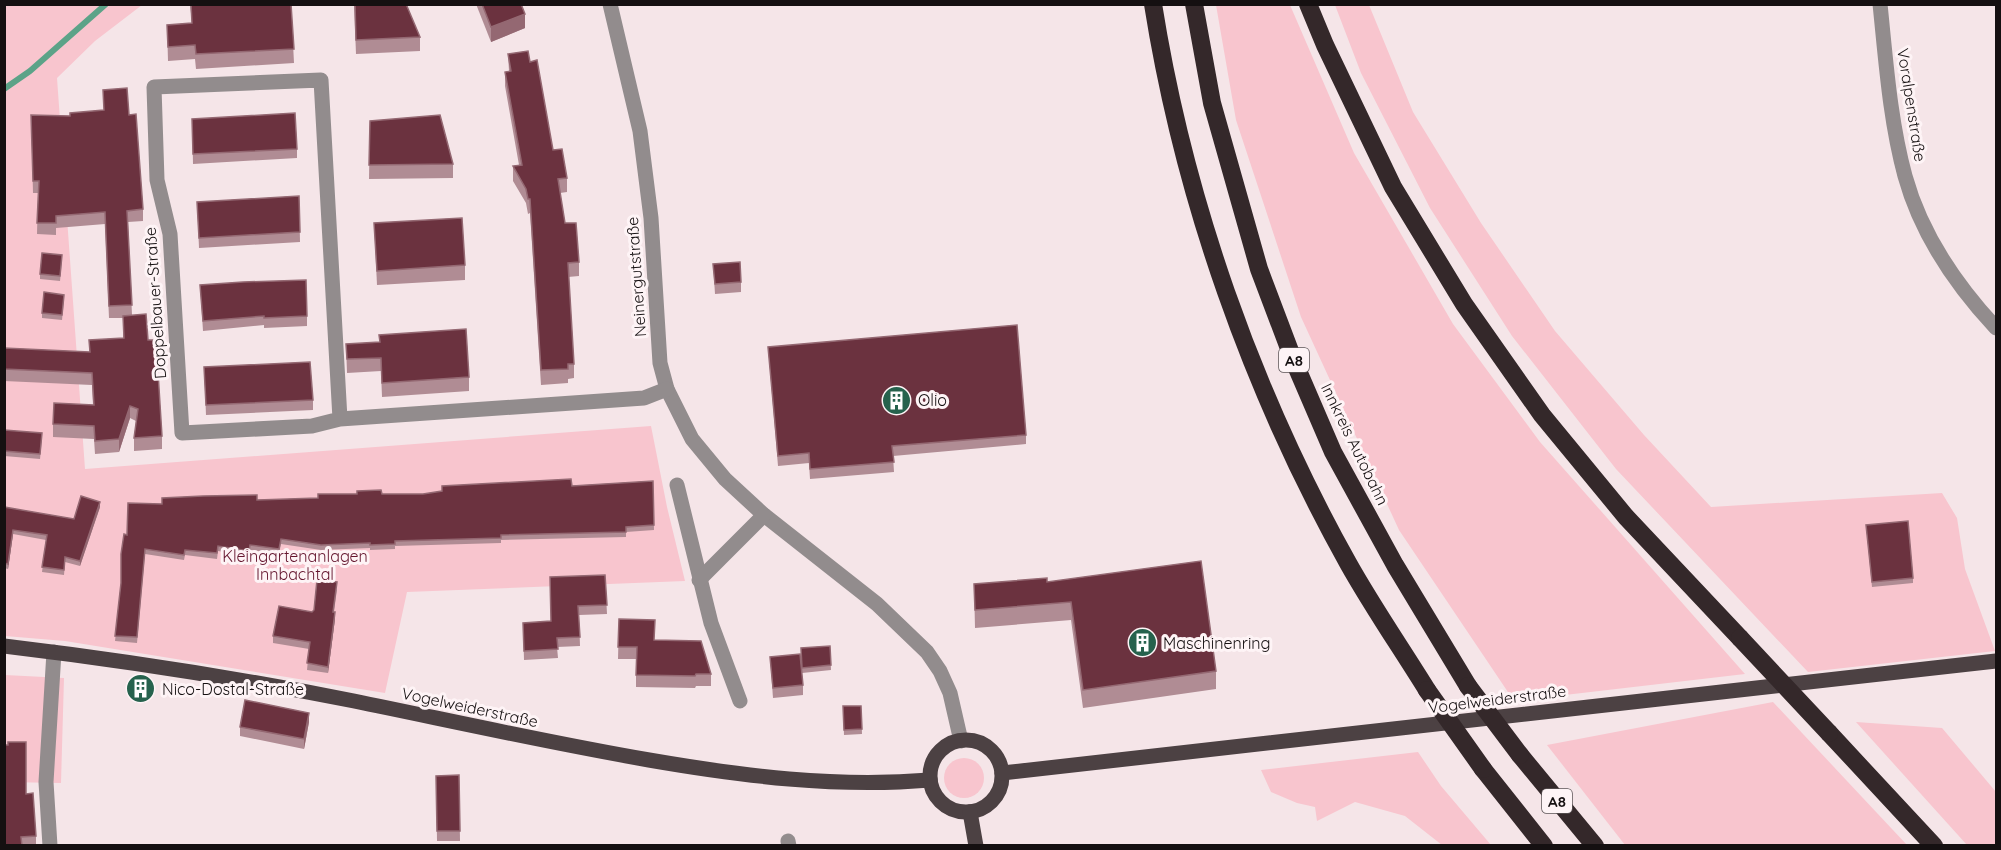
<svg xmlns="http://www.w3.org/2000/svg" width="2001" height="850" font-family="Quicksand,sans-serif">
<style>
.green{fill:#f8c5ce}
.lines{fill:none;stroke-linecap:round;stroke-linejoin:round}
.stream{stroke:#5ca388;stroke-width:6}
.minor{stroke:#928c8d;stroke-width:15}
.major{stroke:#4c4143;stroke-width:15}
.highway{stroke:#34282a;stroke-width:18}
.highway-bridge{stroke:#34282a;stroke-width:18}
.wall{fill:#b08c94}
.shaded-wall{fill:#946872}
.building{fill:#6b323f;stroke:#946872;stroke-width:1.5}
.labels{text-anchor:middle;dominant-baseline:central;stroke-width:6;stroke-linejoin:round;paint-order:stroke}
.shield{fill:#fef4f6;stroke:#5b5456;stroke-width:1.5}
.shield-label{font-size:15px;font-weight:bold;fill:#151011}
.street-label{font-size:16px;fill:#151011;stroke:#fef4f6}
.poi-label{font-size:16px;fill:#151011;stroke:#fef4f6;text-anchor:start}
.park-label{font-size:16px;fill:#64152e;stroke:#fef4f6}
</style>
<rect width="100%" height="100%" fill="#f5e5e8"/>
<g class="green">
<polygon points="4,5 142,5 95,41 57,78 85,469 651,426 667,507 685,581 407,592 385,693 65,641 5,636"/>
<polygon points="1216,5 1290,5 1354,153 1453,324 1540,442 1745,674 1514,701 1399,530 1301,317 1236,120"/>
<polygon points="1335,5 1369,5 1413,112 1481,223 1555,331 1644,435 1711,507 1942,493 1957,518 1965,569 1995,651 1808,672 1616,469 1512,336 1430,208 1361,73"/>
<polygon points="5,675 64,678 61,783 5,782"/>
<polygon points="1773,702 1907,845 1625,845 1547,745"/>
<polygon points="1856,722 1942,728 1996,792 1996,845 1967,845"/>
<polygon points="1418,752 1441,786 1491,845 1442,845 1405,816 1355,802 1317,821 1315,807 1297,803 1271,792 1261,770"/>
<circle cx="964" cy="778" r="20"/>
</g>
<g class="lines">
<polyline class="stream" points="4,89 30,71 106,4"/>
<g class="minor">
<polyline points="610,4 640,131 651,218 660,363 667,389 692,439 725,479 764,515 877,604 927,652 940,671 950,693 961,741"/>
<path d="M1880,4c6,58 10,117 25,172 16,58 51,109 91,152"/>
<polyline points="340,419 321,80 154,87 157,180 170,234 182,433 312,426 340,419 644,398 667,389"/>
<polyline points="677,485 711,623 740,701"/>
<polyline points="699,580 764,515"/>
<polyline points="788,841 789,846"/>
<polyline points="50,846 46,782 54,652"/>
</g>
<g class="major">
<path d="M4,646c117,14 234,32 350,55 98,20 196,42 295,59 93,16 187,28 281,20"/>
<circle cx="966" cy="776" r="36"/>
<polyline points="1002,773 1996,661"/>
<polyline points="970,812 976,846"/>
</g>
<g class="highway">
<path d="M1153,4c31,195 99,387 195,559 24,43 53,85 79,127"/>
<polyline points="1194,4 1212,103 1259,269 1293,359 1333,452 1395,565 1468,686"/>
<polyline points="1308,4 1325,45 1393,187 1464,304 1542,415 1626,517 1740,638"/>
<polyline points="1829,733 1934,846"/>
<polyline points="1520,755 1595,846"/>
<polyline points="1483,769 1544,846"/>
</g>
<g class="highway-bridge">
<polyline points="1740,638 1829,733"/>
<polyline points="1468,686 1520,755"/>
<polyline points="1427,690 1483,769"/>
</g>
</g>
<g class="wall">
<polygon points="190,4 291,4 294,63 196,69 195,59 168,61 167,25 192,23"/>
<polygon points="354,4 420,37 420,51 356,54"/>
<polygon points="476,4 521,4 525,28 491,42"/>
<polygon points="508,54 530,62 553,150 567,178 567,192 560,193 565,223 579,262 579,276 568,277 574,364 574,378 568,379 568,383 541,385 530,213 528,214 526,203 513,181 513,166 519,165 505,86 505,72 509,71"/>
<polygon points="103,90 129,115 143,209 143,221 128,222 132,315 148,340 162,436 162,449 134,451 134,438 136,421 130,418 119,452 95,454 94,439 53,437 53,424 93,405 92,385 4,381 4,348 89,352 89,340 123,338 123,318 109,318 105,224 56,228 56,235 37,234 38,193 33,193 31,115 70,116 104,111"/>
<polygon points="192,119 297,149 297,158 193,164"/>
<polygon points="370,121 453,164 453,178 369,179"/>
<polygon points="299,196 300,242 199,248 197,202"/>
<polygon points="374,223 465,265 465,280 377,285"/>
<polygon points="62,260 60,281 40,279 40,274"/>
<polygon points="713,264 741,282 741,292 715,294"/>
<polygon points="200,285 307,316 307,326 264,328 264,325 203,331"/>
<polygon points="64,300 62,320 42,318 42,313"/>
<polygon points="346,344 469,377 469,391 382,397 381,371 347,373"/>
<polygon points="768,347 1026,435 1026,444 893,456 894,472 810,479 809,463 778,466"/>
<polygon points="204,367 313,400 313,410 206,415"/>
<polygon points="4,430 42,438 40,459 4,456"/>
<polygon points="653,481 654,530 626,532 626,537 501,540 501,543 395,546 395,549 370,550 370,548 321,550 281,544 279,554 250,550 249,556 218,551 217,559 185,555 184,560 145,554 137,643 115,641 127,535 162,504 257,500 318,498 382,494 423,494"/>
<polygon points="4,507 74,519 100,507 80,566 65,562 64,575 42,572 46,540 13,534 8,569 4,568"/>
<polygon points="1866,525 1913,578 1913,583 1872,587"/>
<polygon points="605,575 607,614 579,615 580,646 557,647 558,658 524,660 523,623 550,621"/>
<polygon points="1047,582 1216,671 1216,689 1083,708 1071,620 975,628 974,584"/>
<polygon points="337,589 334,612 335,619 328,673 307,670 309,649 273,643 273,636 312,612"/>
<polygon points="619,619 654,640 711,674 711,686 696,686 695,688 636,687 636,659 618,659"/>
<polygon points="830,646 831,670 802,673 801,648"/>
<polygon points="770,657 803,685 803,695 773,698"/>
<polygon points="843,706 861,706 862,734 844,735"/>
<polygon points="309,722 304,749 240,736 240,727"/>
<polygon points="459,775 460,841 437,841 436,776"/>
<polygon points="26,794 36,836 36,845 4,846"/>
</g>
<g class="shaded-wall">
<polygon points="525,14 525,28 491,42 491,27"/>
<polygon points="130,406 130,418 119,452 119,439"/>
<polygon points="100,502 100,507 80,566 80,561"/>
<polygon points="13,530 13,534 8,569 8,564"/>
<polygon points="335,612 335,619 328,673 328,667"/>
<polygon points="309,713 309,722 304,749 304,739"/>
</g>
<g class="building">
<polygon points="191,4 291,4 294,49 196,54 195,45 168,47 167,25 192,23"/>
<polygon points="355,4 406,4 420,37 356,40"/>
<polygon points="482,4 521,4 525,14 491,27"/>
<polygon points="528,51 530,62 537,60 553,150 562,149 567,178 558,179 565,223 576,223 579,262 568,263 574,364 568,364 568,369 541,370 530,199 528,199 526,189 513,166 522,165 505,72 511,71 508,54"/>
<polygon points="127,88 129,115 136,114 143,209 127,211 132,305 109,306 105,212 56,216 56,223 37,223 39,181 33,181 31,115 70,116 70,113 104,110 103,90"/>
<polygon points="295,113 297,149 193,154 192,119"/>
<polygon points="440,115 453,164 369,165 370,121"/>
<polygon points="299,196 300,232 199,238 197,202"/>
<polygon points="462,218 465,265 377,271 374,223"/>
<polygon points="42,253 62,255 60,276 40,274"/>
<polygon points="740,262 741,282 715,284 713,264"/>
<polygon points="306,280 307,316 264,318 264,316 203,321 200,285 243,282"/>
<polygon points="44,292 64,295 62,315 42,313"/>
<polygon points="146,314 148,340 156,340 162,436 134,438 138,409 130,406 119,439 95,441 94,426 53,424 54,403 94,405 92,373 4,369 4,348 90,352 89,340 124,338 123,316"/>
<polygon points="1017,325 1026,435 892,446 894,462 810,469 809,453 778,456 768,347"/>
<polygon points="466,329 469,377 382,383 381,358 347,359 346,344 380,342 379,335"/>
<polygon points="310,362 313,400 206,405 204,367"/>
<polygon points="4,430 42,433 40,454 4,451"/>
<polygon points="571,479 572,486 653,481 654,525 626,527 626,532 501,535 501,538 395,541 395,544 370,545 370,543 321,545 281,539 279,549 250,545 249,551 218,546 217,553 185,550 184,555 145,549 137,637 115,636 121,583 121,554 124,534 127,535 128,503 162,504 162,498 203,496 257,495 257,500 318,498 318,494 357,494 357,491 381,490 382,494 423,494 442,491 442,486"/>
<polygon points="81,496 100,502 80,561 65,557 64,570 42,567 47,535 13,530 8,564 4,563 4,507 74,519"/>
<polygon points="1908,521 1913,578 1872,582 1866,525"/>
<polygon points="1201,561 1216,671 1083,690 1071,602 975,610 974,584 1047,578 1047,582"/>
<polygon points="605,575 607,605 578,606 580,637 557,638 558,649 524,651 523,623 551,621 550,577"/>
<polygon points="317,580 337,582 333,612 335,612 328,667 307,663 310,642 273,636 279,606 312,612 314,610"/>
<polygon points="619,619 655,620 654,640 701,641 711,674 696,674 695,676 636,675 637,647 618,647"/>
<polygon points="830,646 831,665 802,668 801,648"/>
<polygon points="800,654 803,685 773,688 770,657"/>
<polygon points="245,700 309,713 304,739 240,727"/>
<polygon points="843,706 861,706 862,729 844,730"/>
<polygon points="8,742 26,742 26,794 33,793 36,836 21,837 22,846 4,846 4,745 8,745"/>
<polygon points="459,775 460,831 437,831 436,776"/>
</g>
<defs>
<symbol id="building-disc" viewBox="-11 -11 22 22"><circle r="9.5" fill="#26624d" stroke="#fef4f6"/><path d="M-4-6H4V6H1V3H-1V6H-4ZM-2.5-4.3h1.7v1.8h-1.7ZM.8-4.3h1.7v1.8H.8ZM-2.5-1h1.7V.8h-1.7ZM.8-1h1.7V.8H.8Z" fill="#fff"/></symbol>
</defs>
<g fill-rule="evenodd">
<use href="#building-disc" x="880" y="384" width="33" height="33"/>
<use href="#building-disc" x="1126" y="626" width="33" height="33"/>
<use href="#building-disc" x="124" y="672" width="33" height="33"/>
</g>
<g class="labels">
<g class="shield">
<rect x="1279" y="348" width="30" height="24" rx="4.5"/>
<rect x="1542" y="789" width="30" height="24" rx="4.5"/>
</g>
<g class="shield-label">
<text x="1294" y="360">A8</text>
<text x="1557" y="801">A8</text>
</g>
<g class="street-label">
<text transform="translate(1912 105) rotate(81)">Voralpenstraße</text>
<text transform="translate(636 277) rotate(-94)">Neinergutstraße</text>
<text transform="translate(155 303) rotate(-94)">Doppelbauer-Straße</text>
<text transform="translate(1355 444) rotate(64)">Innkreis Autobahn</text>
<text transform="translate(1497 699) rotate(-7)">Vogelweiderstraße</text>
<text transform="translate(470 707) rotate(12)">Vogelweiderstraße</text>
</g>
<g class="poi-label">
<text x="918" y="400">Olio</text>
<text x="1163" y="643">Maschinenring</text>
<text x="162" y="689">Nico-Dostal-Straße</text>
</g>
<g class="park-label">
<text x="295" y="556">Kleingartenanlagen<tspan x="295" dy="18">Innbachtal</tspan></text>
</g>
</g>
<rect width="2001" height="850" fill="none" stroke="#151011" stroke-width="12"/>
</svg>
